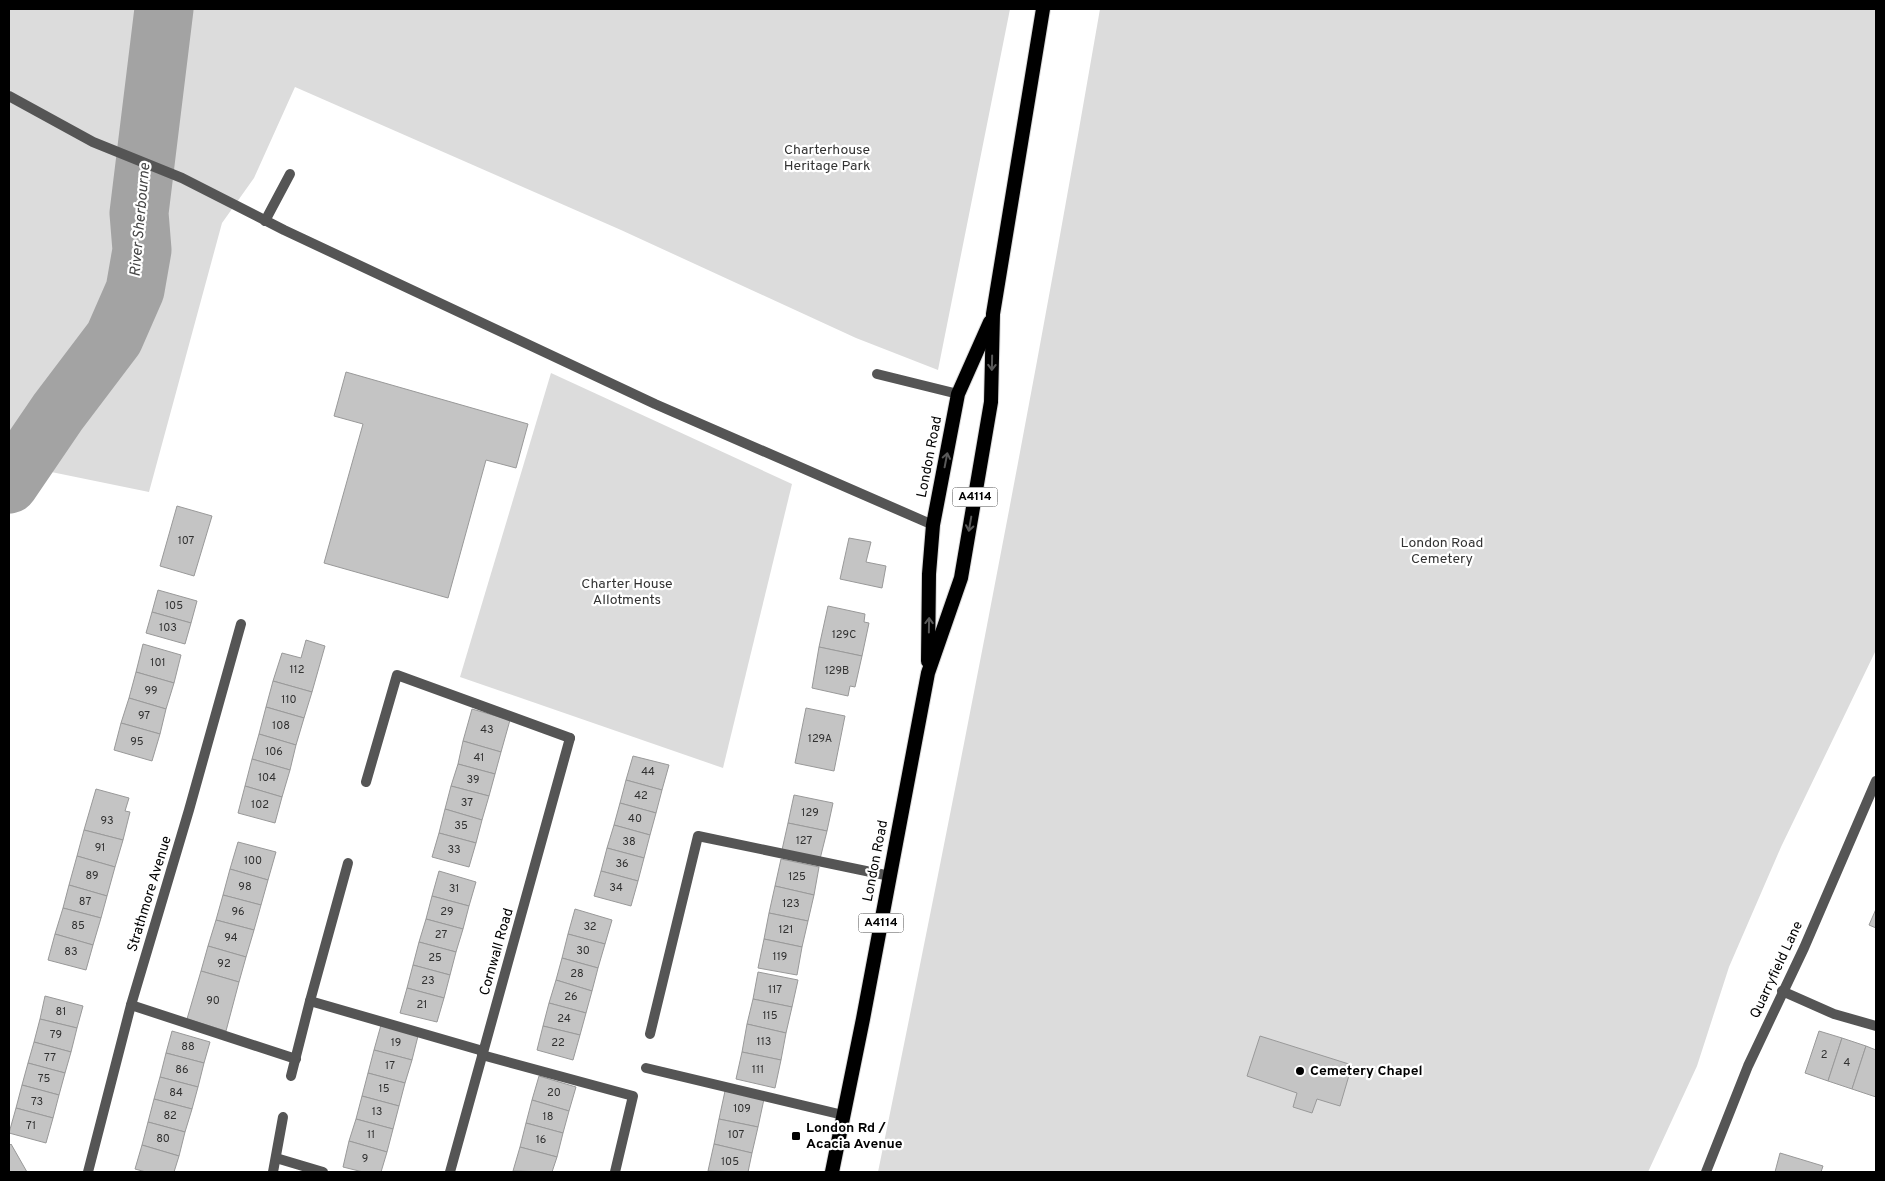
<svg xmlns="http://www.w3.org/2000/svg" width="1885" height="1181" font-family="Overpass,sans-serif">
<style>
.green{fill:#dcdcdc}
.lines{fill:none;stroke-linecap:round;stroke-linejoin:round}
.river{stroke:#a3a3a3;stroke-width:59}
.building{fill:#c4c4c4;stroke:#999}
.trunk-casing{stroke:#dbdbdb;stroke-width:16}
.service{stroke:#555;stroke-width:10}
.minor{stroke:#555;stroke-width:10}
.trunk{stroke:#000;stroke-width:14}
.oneway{stroke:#595959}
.poi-dot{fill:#000;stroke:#fff;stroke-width:2}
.labels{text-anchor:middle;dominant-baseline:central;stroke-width:4.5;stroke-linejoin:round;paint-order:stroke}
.number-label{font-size:11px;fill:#313131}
.shield{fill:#fff;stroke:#4c4c4c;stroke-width:1}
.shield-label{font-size:12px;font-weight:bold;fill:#000}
.park-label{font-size:14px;fill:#333;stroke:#fff}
.street-label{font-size:14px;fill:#000;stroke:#fff}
.poi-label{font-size:14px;font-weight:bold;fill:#000;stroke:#fff;text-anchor:start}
.water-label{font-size:15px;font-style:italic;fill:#444;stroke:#fff}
</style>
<rect width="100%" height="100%" fill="#fff"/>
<g class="green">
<polygon points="9,9 1010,9 938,370 856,338 621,230 295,87 254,178 222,223 149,492 22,466 9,519"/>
<path d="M1100,9h776v641l-95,197 -52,120 -32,99 -49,106h-770c79,-386 155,-774 222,-1163z"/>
<polygon points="551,373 792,484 723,768 460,677"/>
</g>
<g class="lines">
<polyline class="river" points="9,484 58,412 114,338 135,290 142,250 139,213 164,9"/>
</g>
<g class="building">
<polygon points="346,372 528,424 516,468 486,460 448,598 324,563 363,424 334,416"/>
<polygon points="177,506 212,516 194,576 160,566"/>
<polygon points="849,538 871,542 866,562 886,566 882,588 840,579"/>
<polygon points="158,590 197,601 191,623 152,612"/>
<polygon points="828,606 865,614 864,622 869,623 862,656 819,647"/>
<polygon points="152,612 191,623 185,644 146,633"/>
<polygon points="306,640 325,646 312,692 273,681 282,653 301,658"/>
<polygon points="143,644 181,655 174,683 136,672"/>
<polygon points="819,647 862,656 855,687 850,686 848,696 812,688"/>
<polygon points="136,672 174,683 166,709 129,698"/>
<polygon points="273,681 312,692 304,718 266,707"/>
<polygon points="129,698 166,709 160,734 121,723"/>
<polygon points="266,707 304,718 296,745 259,734"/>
<polygon points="806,708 845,716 834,771 795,763"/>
<polygon points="472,709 510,720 501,752 463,741"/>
<polygon points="121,723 160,734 152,761 114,750"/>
<polygon points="259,734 296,745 290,770 252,759"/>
<polygon points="463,741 501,752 495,774 458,764"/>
<polygon points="633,756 669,765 662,790 626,780"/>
<polygon points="252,759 290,770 282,797 245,786"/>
<polygon points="458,764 495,774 489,796 451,786"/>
<polygon points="626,780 662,790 656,813 620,803"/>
<polygon points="245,786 282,797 275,823 238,813"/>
<polygon points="451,786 489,796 482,820 445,809"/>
<polygon points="96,789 129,798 125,811 130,812 123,840 84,830"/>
<polygon points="794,795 833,803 827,831 788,823"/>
<polygon points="620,803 656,813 650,835 614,825"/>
<polygon points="445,809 482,820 476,843 439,833"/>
<polygon points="788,823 827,831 820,859 782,850"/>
<polygon points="614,825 650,835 644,858 607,848"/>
<polygon points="84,830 123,840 115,867 77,856"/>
<polygon points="439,833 476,843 469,867 432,857"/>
<polygon points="238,842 276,852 268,880 230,869"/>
<polygon points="607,848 644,858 638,881 601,871"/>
<polygon points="77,856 115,867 107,896 69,885"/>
<polygon points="781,859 819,867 814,895 775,886"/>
<polygon points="230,869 268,880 261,905 223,895"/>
<polygon points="439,871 476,882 469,906 432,896"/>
<polygon points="601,871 638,881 631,906 594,896"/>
<polygon points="69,885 107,896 101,918 63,908"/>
<polygon points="775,886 814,895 808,921 769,913"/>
<polygon points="223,895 261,905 254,930 216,920"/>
<polygon points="432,896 469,906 463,929 426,919"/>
<polygon points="63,908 101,918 93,945 55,934"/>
<polygon points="575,909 612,920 605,944 568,934"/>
<polygon points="1876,909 1876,928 1869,925"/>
<polygon points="769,913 808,921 802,947 764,939"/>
<polygon points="426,919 463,929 456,952 419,942"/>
<polygon points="216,920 254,930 246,957 208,946"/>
<polygon points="55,934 93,945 86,970 48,960"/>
<polygon points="568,934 605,944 598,968 562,958"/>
<polygon points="764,939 802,947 797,975 758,968"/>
<polygon points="419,942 456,952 450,975 413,965"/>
<polygon points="208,946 246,957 239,982 201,971"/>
<polygon points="562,958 598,968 592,991 556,980"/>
<polygon points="413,965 450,975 444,998 407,988"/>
<polygon points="201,971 239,982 226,1031 187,1019"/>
<polygon points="758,972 798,980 792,1007 753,999"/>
<polygon points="556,980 592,991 586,1013 549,1003"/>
<polygon points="407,988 444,998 437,1022 400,1013"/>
<polygon points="45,996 83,1006 77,1028 40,1019"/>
<polygon points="753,999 792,1007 786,1033 747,1024"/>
<polygon points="549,1003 586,1013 580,1035 543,1026"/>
<polygon points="40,1019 77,1028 71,1052 34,1042"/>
<polygon points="747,1024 786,1033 781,1060 742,1052"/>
<polygon points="381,1025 418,1036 412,1060 374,1050"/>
<polygon points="543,1026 580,1035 573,1060 537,1050"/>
<polygon points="172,1031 210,1042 204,1063 166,1053"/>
<polygon points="1819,1031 1842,1038 1828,1081 1805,1073"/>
<polygon points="1260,1036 1352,1065 1340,1106 1317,1099 1312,1113 1293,1107 1297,1093 1247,1076"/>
<polygon points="1842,1038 1866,1046 1852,1089 1828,1081"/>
<polygon points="34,1042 71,1052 65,1073 28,1063"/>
<polygon points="1866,1046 1876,1050 1876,1097 1852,1089"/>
<polygon points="374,1050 412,1060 405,1083 368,1073"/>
<polygon points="742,1052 781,1060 775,1088 736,1079"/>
<polygon points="166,1053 204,1063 198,1087 160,1077"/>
<polygon points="28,1063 65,1073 59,1095 22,1085"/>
<polygon points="368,1073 405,1083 399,1106 362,1096"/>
<polygon points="539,1076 576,1087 569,1111 532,1100"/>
<polygon points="160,1077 198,1087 192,1109 154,1099"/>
<polygon points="22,1085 59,1095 53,1118 16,1108"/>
<polygon points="725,1091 764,1099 758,1127 719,1119"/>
<polygon points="362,1096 399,1106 393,1129 356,1119"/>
<polygon points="154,1099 192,1109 185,1132 148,1122"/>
<polygon points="532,1100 569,1111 563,1133 526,1123"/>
<polygon points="16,1108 53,1118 46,1143 9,1133"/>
<polygon points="356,1119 393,1129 387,1152 349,1141"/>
<polygon points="719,1119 758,1127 752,1153 714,1144"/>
<polygon points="148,1122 185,1132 179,1156 142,1145"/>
<polygon points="526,1123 563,1133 557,1157 520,1147"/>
<polygon points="349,1141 387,1152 381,1172 363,1172 343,1167"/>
<polygon points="11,1144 27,1172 9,1172 9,1146"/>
<polygon points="714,1144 752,1153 748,1172 708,1171"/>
<polygon points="142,1145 179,1156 174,1172 146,1172 135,1169"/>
<polygon points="520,1147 557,1157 552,1172 513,1171"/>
<polygon points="1780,1153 1823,1166 1821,1172 1775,1172"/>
</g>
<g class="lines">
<defs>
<g id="trunk">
<polyline points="928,661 929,574 933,525 958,394 990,322"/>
<polyline points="832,1172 863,1019 928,673 961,578 991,402 993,314 1043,9"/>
</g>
</defs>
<use href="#trunk" class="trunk-casing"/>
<g class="service">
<polyline points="9,96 93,142 182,178 284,230 655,404 933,525"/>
<polyline points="265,221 290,174"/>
<polyline points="877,374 958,394"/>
<polyline points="366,782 397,675 570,738"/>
<polyline points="310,1001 348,863"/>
<polyline points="131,1005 296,1059"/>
<polyline points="650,1034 698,836 890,876"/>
<polyline points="482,1055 633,1096 615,1172"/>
<polyline points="646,1068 843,1115"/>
<polyline points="291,1076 310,1001 483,1051"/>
<polyline points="276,1158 323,1172"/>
<polyline points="273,1172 283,1117"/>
</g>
<g class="minor">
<polyline points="1782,991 1834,1014 1876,1026"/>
<polyline points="88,1172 131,1005 189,810 241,624"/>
<polyline points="450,1172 570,738"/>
<polyline points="1706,1172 1748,1066 1804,948 1876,781"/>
</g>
<use href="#trunk" class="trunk"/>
</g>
<defs><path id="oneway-shaft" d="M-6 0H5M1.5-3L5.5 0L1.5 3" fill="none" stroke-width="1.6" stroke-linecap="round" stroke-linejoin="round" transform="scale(1.25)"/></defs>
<g class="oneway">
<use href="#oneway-shaft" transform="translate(992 363) rotate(91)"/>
<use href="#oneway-shaft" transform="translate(946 460) rotate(-79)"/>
<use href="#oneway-shaft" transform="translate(970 524) rotate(100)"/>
<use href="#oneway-shaft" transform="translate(929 625) rotate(-89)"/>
</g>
<g class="poi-dot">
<circle cx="1300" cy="1071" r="5"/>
<rect x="791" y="1131" width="10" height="10" rx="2.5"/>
</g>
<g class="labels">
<g class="number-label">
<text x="186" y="541">107</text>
<text x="174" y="606">105</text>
<text x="168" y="628">103</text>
<text x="844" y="635">129C</text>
<text x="158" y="663">101</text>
<text x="297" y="670">112</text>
<text x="837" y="671">129B</text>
<text x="151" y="691">99</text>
<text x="289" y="700">110</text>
<text x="144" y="716">97</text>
<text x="281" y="726">108</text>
<text x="487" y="730">43</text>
<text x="820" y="739">129A</text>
<text x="137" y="742">95</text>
<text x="274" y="752">106</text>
<text x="479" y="758">41</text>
<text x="648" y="772">44</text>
<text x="267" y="778">104</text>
<text x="473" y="780">39</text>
<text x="641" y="796">42</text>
<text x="467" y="803">37</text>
<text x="260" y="805">102</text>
<text x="810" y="813">129</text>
<text x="635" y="819">40</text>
<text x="107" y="821">93</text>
<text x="461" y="826">35</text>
<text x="804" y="841">127</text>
<text x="629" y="842">38</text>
<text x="100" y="848">91</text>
<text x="454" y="850">33</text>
<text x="253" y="861">100</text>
<text x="622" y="864">36</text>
<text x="92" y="876">89</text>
<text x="797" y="877">125</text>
<text x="245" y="887">98</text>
<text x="616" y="888">34</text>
<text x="454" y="889">31</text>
<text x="85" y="902">87</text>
<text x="791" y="904">123</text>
<text x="238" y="912">96</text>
<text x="447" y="912">29</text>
<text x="78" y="926">85</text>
<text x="590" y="927">32</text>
<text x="786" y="930">121</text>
<text x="441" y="935">27</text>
<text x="231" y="938">94</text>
<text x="583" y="951">30</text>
<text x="71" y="952">83</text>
<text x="780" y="957">119</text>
<text x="435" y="958">25</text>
<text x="224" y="964">92</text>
<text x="577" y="974">28</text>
<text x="428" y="981">23</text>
<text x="775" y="990">117</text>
<text x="571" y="997">26</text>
<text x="213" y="1001">90</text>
<text x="422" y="1005">21</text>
<text x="61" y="1012">81</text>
<text x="770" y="1016">115</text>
<text x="564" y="1019">24</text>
<text x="56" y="1035">79</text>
<text x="764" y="1042">113</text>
<text x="396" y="1043">19</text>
<text x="558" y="1043">22</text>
<text x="188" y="1047">88</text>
<text x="1824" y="1055">2</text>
<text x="50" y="1058">77</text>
<text x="1847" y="1063">4</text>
<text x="390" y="1066">17</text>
<text x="182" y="1070">86</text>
<text x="758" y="1070">111</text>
<text x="44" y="1079">75</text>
<text x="384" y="1089">15</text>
<text x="176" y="1093">84</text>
<text x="554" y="1093">20</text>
<text x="37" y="1102">73</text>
<text x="742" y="1109">109</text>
<text x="377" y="1112">13</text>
<text x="170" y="1116">82</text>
<text x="548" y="1117">18</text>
<text x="31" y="1126">71</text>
<text x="371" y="1135">11</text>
<text x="736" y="1135">107</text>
<text x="163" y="1139">80</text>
<text x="541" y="1140">16</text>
<text x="365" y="1159">9</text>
<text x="730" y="1162">105</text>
</g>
<g class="shield">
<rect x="952.5" y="487.5" width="45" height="19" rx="4"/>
<rect x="858.5" y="913.5" width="45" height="19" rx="4"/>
</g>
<g class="shield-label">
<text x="975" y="497">A4114</text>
<text x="881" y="923">A4114</text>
</g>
<g class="park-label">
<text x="827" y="150">Charterhouse<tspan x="827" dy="16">Heritage Park</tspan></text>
<text x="1442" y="543">London Road<tspan x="1442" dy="16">Cemetery</tspan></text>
<text x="627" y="584">Charter House<tspan x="627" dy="16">Allotments</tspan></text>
</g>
<g class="street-label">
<text transform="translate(930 457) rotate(-79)">London Road</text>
<text transform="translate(876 861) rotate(-79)">London Road</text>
<text transform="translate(150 894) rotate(-73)">Strathmore Avenue</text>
<text transform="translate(497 952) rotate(-74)">Cornwall Road</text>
<text transform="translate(1777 970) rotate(-65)">Quarryfield Lane</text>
</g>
<g class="poi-label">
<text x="1310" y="1071">Cemetery Chapel</text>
<text x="806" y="1128">London Rd /<tspan x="806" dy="16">Acacia Avenue</tspan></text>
</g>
<g class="water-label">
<text transform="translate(141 220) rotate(-85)">River Sherbourne</text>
</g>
</g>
<rect width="1885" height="1181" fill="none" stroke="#000000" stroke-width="20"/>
</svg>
